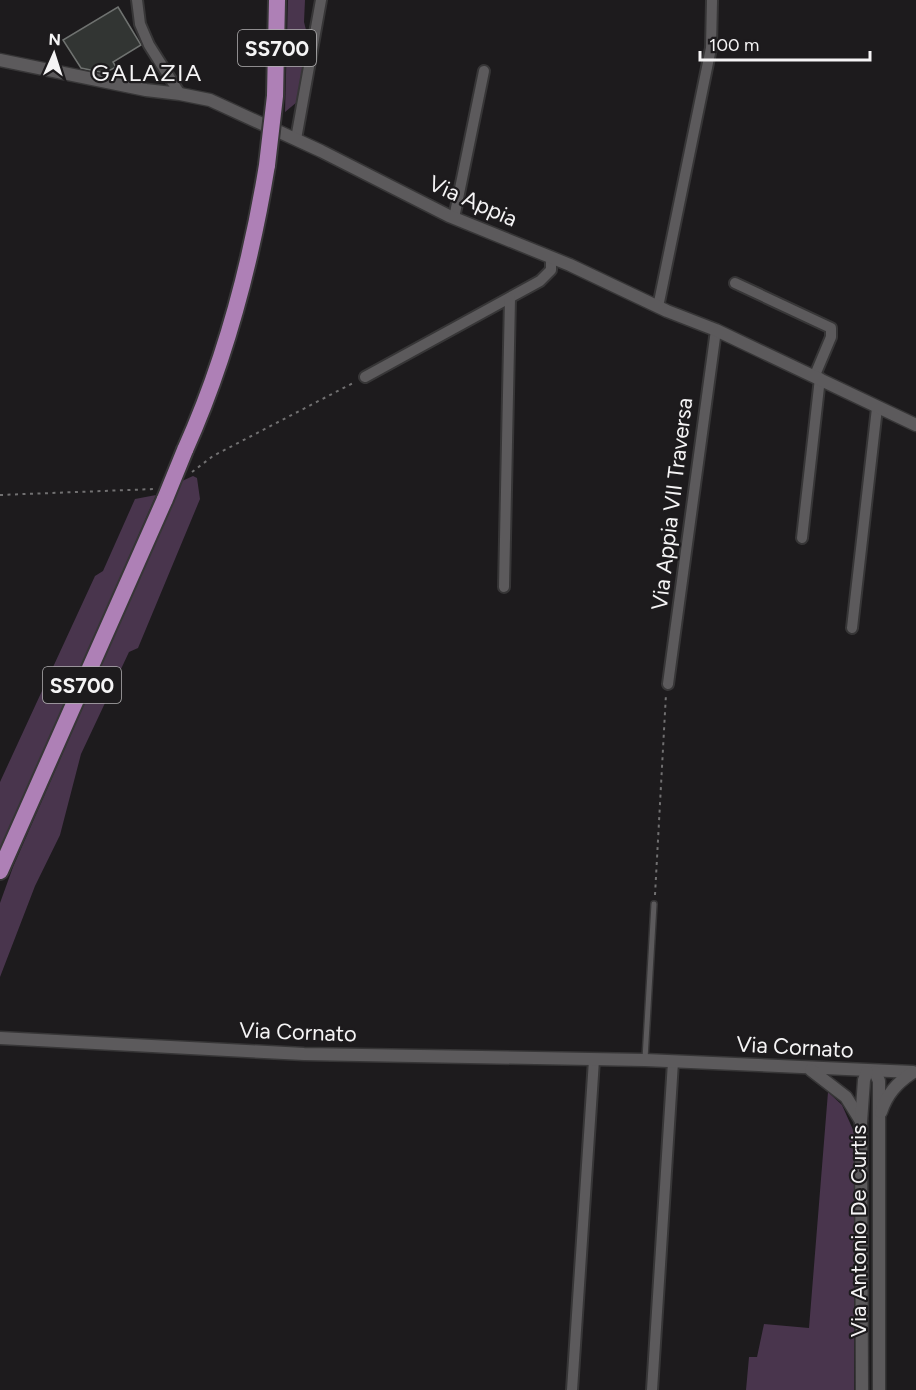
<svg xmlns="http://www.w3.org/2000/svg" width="916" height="1390" font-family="Figtree,sans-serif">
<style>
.green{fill:#49354d}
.building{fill:#323533;stroke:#6f7270;stroke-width:1.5}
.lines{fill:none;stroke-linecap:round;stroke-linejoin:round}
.service-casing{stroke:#373637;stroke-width:8}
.minor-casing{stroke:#373637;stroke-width:14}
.tertiary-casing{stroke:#373637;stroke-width:15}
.trunk-casing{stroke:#373637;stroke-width:20}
.path{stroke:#717071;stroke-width:2;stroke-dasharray:3 4.5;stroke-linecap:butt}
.service{stroke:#5c5a5c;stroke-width:5}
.minor{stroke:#5c5a5c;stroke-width:10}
.tertiary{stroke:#5c5a5c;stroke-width:12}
.trunk{stroke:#ae80b6;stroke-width:16}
.trunk-bridge-casing{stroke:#373637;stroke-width:20;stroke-linecap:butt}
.trunk-bridge{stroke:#ae80b6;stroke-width:16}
.labels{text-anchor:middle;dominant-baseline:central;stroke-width:4.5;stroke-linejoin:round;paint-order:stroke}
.shield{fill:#1d1b1d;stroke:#b4b3b4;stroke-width:1.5}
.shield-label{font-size:21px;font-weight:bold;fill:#f5f4f5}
.street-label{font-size:22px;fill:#f5f4f5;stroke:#1d1b1d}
.neighbourhood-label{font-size:24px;letter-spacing:1.5px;fill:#f5f4f5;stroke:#1d1b1d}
</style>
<rect width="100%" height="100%" fill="#1d1b1d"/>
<g class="green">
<polygon points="288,0 305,0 304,22 308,38 297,102 285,112"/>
<polygon points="193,476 197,478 200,499 138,648 129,652 81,754 60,835 35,886 0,977 0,903 13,867 182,481"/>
<polygon points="156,495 0,852 0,782 95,576 103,571 135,499"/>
<polygon points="828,1092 842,1105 854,1132 854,1390 746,1390 749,1357 757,1357 764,1324 809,1328"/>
</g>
<polygon class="building" points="118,7 141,45 113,62 116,67 105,73 81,68 63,40"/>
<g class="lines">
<defs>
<polyline id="service" points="645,1059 654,904"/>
<g id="minor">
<polyline points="137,0 140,24 149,45 180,94"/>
<polyline points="296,139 321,0"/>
<polyline points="454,218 484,71"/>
<polyline points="735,283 831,328 831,337 815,375"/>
<polyline points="658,307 711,48 712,0"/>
<polyline points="365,377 540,281 551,270 551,257"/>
<polyline points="802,538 820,378"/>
<polyline points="504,587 510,298"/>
<polyline points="852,628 877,408"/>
<polyline points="668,684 716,330"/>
<polyline points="572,1390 594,1060"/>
<polyline points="652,1390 673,1062"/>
</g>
<g id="tertiary">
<polyline points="0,60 146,90 180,94 210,100 321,151 449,216 570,265 667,311 716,330 916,425"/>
<polyline points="0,1038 304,1054 645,1060 913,1072"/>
<polyline points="811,1070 846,1097 861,1121"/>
<polyline points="875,1072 879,1081 879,1390"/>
<path d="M881,1112c6,-18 16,-29 31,-39"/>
<polyline points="862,1390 861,1122 864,1080 867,1072"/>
</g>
<g id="trunk">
<polyline points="275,96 277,0"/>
<path d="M185,450c41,-91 66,-187 82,-285"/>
<polyline points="0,871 165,499"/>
</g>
</defs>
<use href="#service" class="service-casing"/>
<use href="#minor" class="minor-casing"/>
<use href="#tertiary" class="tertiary-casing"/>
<use href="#trunk" class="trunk-casing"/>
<g class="path">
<polyline points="192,472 213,456 355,382"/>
<polyline points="0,495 154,489"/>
<polyline points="655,895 666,694"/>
</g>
<use href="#service" class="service"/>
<use href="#minor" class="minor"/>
<use href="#tertiary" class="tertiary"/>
<use href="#trunk" class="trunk"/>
<defs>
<g id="trunk-bridge">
<polyline points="267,165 275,96"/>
<polyline points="165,499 185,450"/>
</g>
</defs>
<use href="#trunk-bridge" class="trunk-bridge-casing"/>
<use href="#trunk-bridge" class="trunk-bridge"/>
</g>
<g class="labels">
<g class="shield">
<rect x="238" y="30" width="78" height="36" rx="4.5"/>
<rect x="43" y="667" width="78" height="36" rx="4.5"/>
</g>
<g class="shield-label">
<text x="277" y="48">SS700</text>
<text x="82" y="685">SS700</text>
</g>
<g class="street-label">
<text transform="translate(473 201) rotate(24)">Via Appia</text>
<text transform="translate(672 504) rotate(-83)">Via Appia VII Traversa</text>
<text transform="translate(298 1032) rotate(2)">Via Cornato</text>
<text transform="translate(795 1047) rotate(3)">Via Cornato</text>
<text transform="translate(858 1231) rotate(-90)">Via Antonio De Curtis</text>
</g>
<g class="neighbourhood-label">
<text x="147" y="72">GALAZIA</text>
</g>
</g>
<g transform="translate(54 54) rotate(3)" stroke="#1d1b1d" stroke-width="4.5" paint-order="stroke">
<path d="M0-4.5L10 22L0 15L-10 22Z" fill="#f5f4f5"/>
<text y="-9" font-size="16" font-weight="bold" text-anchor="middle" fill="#f5f4f5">N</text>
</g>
<path d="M700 51v9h170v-9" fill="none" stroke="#f5f4f5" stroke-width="3"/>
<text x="709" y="51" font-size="18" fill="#f5f4f5" stroke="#1d1b1d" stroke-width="4.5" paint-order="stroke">100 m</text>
</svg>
